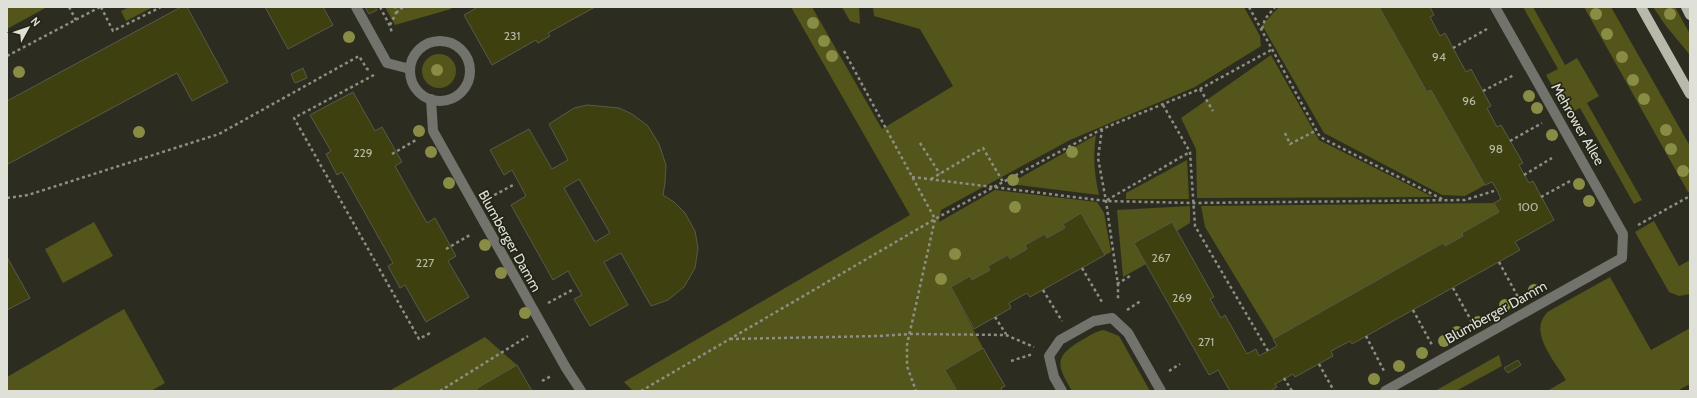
<svg xmlns="http://www.w3.org/2000/svg" width="1697" height="398" font-family="Cabin,sans-serif">
<style>
.green{fill:#53551b}
.building{fill:#3e4010;stroke:#585a4b;fill-rule:evenodd}
.lines{fill:none;stroke-linecap:round;stroke-linejoin:round}
.path{stroke:#8e8f84;stroke-width:2.5;stroke-dasharray:3 3;stroke-linecap:butt}
.minor{stroke:#72736c;stroke-width:10}
.major{stroke:#b8b9ab;stroke-width:10}
.tree{fill:#898c45}
.labels{text-anchor:middle;dominant-baseline:central;stroke-width:3.5;stroke-linejoin:round;paint-order:stroke}
.number-label{font-size:12px;fill:#b7b8a5}
.street-label{font-size:14px;fill:#dfe0d7;stroke:#232417}
</style>
<rect width="100%" height="100%" fill="#2c2d20"/>
<g class="green">
<polygon points="7,7 47,7 7,29"/>
<polygon points="129,7 153,7 126,21 121,11"/>
<polygon points="385,7 452,7 451,9 395,25"/>
<polygon points="791,7 812,7 882,129 953,86 920,29 874,16 873,7 1244,7 1260,36 1261,46 1195,87 1070,140 941,210 939,222 995,190 1097,202 1104,213 1111,252 1105,255 1081,214 1063,224 1065,228 1047,238 1044,234 1026,245 1027,249 1010,259 1007,255 988,266 990,270 972,280 970,277 951,287 983,348 945,370 957,391 633,391 624,382 910,215"/>
<polygon points="842,7 859,7 860,24 850,21"/>
<polygon points="1279,7 1379,7 1427,92 1431,90 1485,185 1465,196 1442,195 1324,133 1262,25"/>
<polygon points="1523,7 1533,7 1565,65 1577,58 1599,96 1587,103 1642,200 1634,204 1580,108 1568,114 1546,75 1558,69"/>
<polygon points="1584,7 1611,7 1690,146 1690,191 1688,192"/>
<polygon points="1653,7 1675,7 1690,34 1690,55 1666,26"/>
<circle cx="439" cy="71" r="17"/>
<polygon points="1271,55 1319,140 1433,197 1197,198 1196,149 1181,118"/>
<path d="M1096,135c-3,22 -2,38 3,60l-90,-11z"/>
<polygon points="1187,160 1189,199 1126,199 1126,193"/>
<polygon points="1494,203 1499,212 1462,233 1463,236 1445,246 1443,243 1273,339 1205,227 1201,206"/>
<polygon points="1190,206 1190,223 1177,231 1146,264 1123,277 1117,210"/>
<polygon points="1654,221 1679,266 1690,260 1690,294 1679,296 1669,292 1635,232"/>
<polygon points="94,222 113,256 63,283 45,249"/>
<path d="M1610,277l41,73 39,-22v56l-13,7h-130l19,-11c-11,-19 -40,-50 -17,-69z"/>
<polygon points="124,309 165,383 151,391 7,391 7,377"/>
<path d="M1104,330l15,6 31,55h-78c-15,-26 -19,-34 10,-51 7,-4 14,-9 22,-10z"/>
<polygon points="485,337 517,365 475,391 389,391"/>
<polygon points="1499,355 1502,366 1456,391 1435,391"/>
</g>
<g class="building">
<polygon points="181,7 187,7 228,82 192,101 177,73 8,164 7,162 7,101"/>
<polygon points="265,7 323,7 333,25 288,49"/>
<polygon points="365,7 375,7 377,10 369,14"/>
<polygon points="478,7 595,7 548,33 550,36 538,43 536,40 492,65 464,15"/>
<polygon points="1379,7 1430,7 1434,15 1430,17 1440,36 1445,33 1466,72 1471,69 1491,106 1487,108 1497,127 1501,125 1523,163 1519,165 1529,183 1533,181 1554,220 1515,242 1520,250 1352,344 1350,341 1331,351 1333,356 1295,377 1293,374 1275,384 1277,387 1270,391 1230,391 1218,370 1209,375 1134,243 1172,222 1214,297 1210,299 1221,318 1225,315 1247,354 1256,349 1259,356 1277,346 1273,339 1443,243 1445,246 1463,236 1462,233 1499,212 1494,203 1501,199 1497,190 1492,182 1485,185 1431,90 1427,92"/>
<polygon points="303,68 307,78 295,83 291,74"/>
<polygon points="353,92 375,131 382,127 402,162 395,166 427,223 435,218 456,256 448,261 469,297 426,322 405,285 400,288 388,266 393,263 342,172 337,175 326,154 331,151 310,115"/>
<path d="M587,105l32,3 13,6 16,12 11,18 7,21 -1,18 -2,12 11,7 11,11 10,18 3,17 -3,20 -11,19 -16,13 -17,6 -30,-53 -17,9 24,43 -38,21 -16,-27 8,-4 -14,-24 -15,9 -42,-75 15,-9 -14,-26 -8,5 -14,-25 39,-21 23,40 16,-9 -19,-36 25,-16zM579,179l31,54 -15,9 -31,-54z"/>
<polygon points="1081,213 1105,255 1030,297 1027,293 1009,303 1011,308 974,329 951,287 970,276 972,280 990,270 988,266 1008,255 1010,259 1027,249 1025,245 1045,234 1047,238 1065,228 1063,224"/>
<polygon points="7,257 30,298 7,310"/>
<polygon points="983,348 1005,386 1001,388 1002,391 957,391 945,370"/>
<polygon points="1518,360 1521,365 1508,373 1504,368"/>
<polygon points="517,365 532,391 475,391 479,387"/>
</g>
<g class="lines">
<g class="path">
<polyline points="69,7 76,20"/>
<polyline points="101,7 113,31 161,7"/>
<polyline points="380,7 390,26 392,33"/>
<polyline points="1249,7 1320,137 1442,199"/>
<polyline points="396,13 403,7"/>
<polyline points="390,25 396,13 395,7"/>
<polyline points="1262,29 1265,19 1275,7"/>
<polyline points="1453,48 1487,29"/>
<polyline points="844,51 935,219 907,345 907,366 916,391"/>
<polyline points="7,56 100,7"/>
<polyline points="374,75 294,118 419,339 432,332"/>
<polyline points="1200,89 1213,111"/>
<polyline points="1483,91 1514,75"/>
<polyline points="1163,105 1190,152 1195,226 1268,351"/>
<polyline points="1102,129 1098,158 1106,201 1118,285 1118,300"/>
<polyline points="1285,133 1290,144 1317,130"/>
<polyline points="1510,141 1542,123"/>
<polyline points="920,143 940,174"/>
<polyline points="392,154 416,140"/>
<polyline points="1524,175 1552,158"/>
<polyline points="912,177 1106,201 1193,203 1465,200 1497,190"/>
<polyline points="931,179 983,148 1003,182"/>
<polyline points="1541,197 1572,180"/>
<polyline points="7,198 28,195 219,134 359,56 367,69 371,70"/>
<polyline points="489,198 513,185"/>
<polyline points="1107,200 1190,152"/>
<polyline points="1638,225 1690,196"/>
<polyline points="446,249 470,235"/>
<polyline points="1499,262 1518,297"/>
<polyline points="1082,268 1102,302"/>
<polyline points="1117,284 1130,276"/>
<polyline points="1453,288 1472,322"/>
<polyline points="1043,290 1062,321"/>
<polyline points="548,303 574,289"/>
<polyline points="1127,310 1142,300"/>
<polyline points="1413,310 1432,345"/>
<polyline points="995,317 1006,334"/>
<polyline points="1366,336 1384,371"/>
<polyline points="730,339 879,336 910,334 1006,335 1034,347"/>
<polyline points="1011,361 1033,354"/>
<polyline points="1319,364 1334,391"/>
<polyline points="1169,371 1180,364"/>
<polyline points="1284,378 1292,391"/>
<polyline points="542,381 551,376"/>
<polyline points="440,391 528,336"/>
<polyline points="641,391 935,219 1003,182 1102,129 1200,89 1273,49"/>
</g>
<g class="minor">
<polyline points="356,7 387,63 410,69"/>
<circle cx="440" cy="71" r="30"/>
<polyline points="431,99 433,131 566,368 581,391"/>
<polyline points="1062,391 1054,377 1049,356 1060,340 1094,321 1112,318 1128,333 1161,391"/>
<polyline points="1385,391 1622,258 1623,234 1495,7"/>
</g>
<g class="major">
<polyline points="1641,7 1690,94"/>
<polyline points="1686,7 1690,15"/>
</g>
</g>
<g class="tree">
<circle cx="1596" cy="14" r="6"/>
<circle cx="1670" cy="14" r="6"/>
<circle cx="813" cy="23" r="6"/>
<circle cx="1607" cy="34" r="6"/>
<circle cx="349" cy="37" r="6"/>
<circle cx="824" cy="41" r="6"/>
<circle cx="832" cy="56" r="6"/>
<circle cx="1622" cy="57" r="6"/>
<circle cx="437" cy="70" r="6"/>
<circle cx="19" cy="72" r="6"/>
<circle cx="1633" cy="80" r="6"/>
<circle cx="1529" cy="96" r="6"/>
<circle cx="1644" cy="99" r="6"/>
<circle cx="1537" cy="108" r="6"/>
<circle cx="1666" cy="130" r="6"/>
<circle cx="419" cy="131" r="6"/>
<circle cx="139" cy="132" r="6"/>
<circle cx="1552" cy="135" r="6"/>
<circle cx="1671" cy="149" r="6"/>
<circle cx="431" cy="152" r="6"/>
<circle cx="1072" cy="152" r="6"/>
<circle cx="1683" cy="171" r="6"/>
<circle cx="1013" cy="180" r="6"/>
<circle cx="449" cy="183" r="6"/>
<circle cx="1579" cy="184" r="6"/>
<circle cx="1589" cy="201" r="6"/>
<circle cx="1015" cy="207" r="6"/>
<circle cx="485" cy="245" r="6"/>
<circle cx="955" cy="254" r="6"/>
<circle cx="501" cy="273" r="6"/>
<circle cx="941" cy="279" r="6"/>
<circle cx="1534" cy="290" r="6"/>
<circle cx="1505" cy="305" r="6"/>
<circle cx="525" cy="313" r="6"/>
<circle cx="1478" cy="322" r="6"/>
<circle cx="1457" cy="332" r="6"/>
<circle cx="1444" cy="341" r="6"/>
<circle cx="1422" cy="353" r="6"/>
<circle cx="1399" cy="366" r="6"/>
<circle cx="1374" cy="379" r="6"/>
</g>
<g class="labels">
<g class="number-label">
<text x="512" y="35">231</text>
<text x="1439" y="56">94</text>
<text x="1469" y="100">96</text>
<text x="1496" y="148">98</text>
<text x="363" y="152">229</text>
<text x="1528" y="206">100</text>
<text x="1161" y="257">267</text>
<text x="425" y="262">227</text>
<text x="1182" y="297">269</text>
<text x="1206" y="341">271</text>
</g>
<g class="street-label">
<text transform="translate(1578 124) rotate(60)">Mehrower Allee</text>
<text transform="translate(510 241) rotate(61)">Blumberger Damm</text>
<text transform="translate(1496 312) rotate(-29)">Blumberger Damm</text>
</g>
</g>
<rect width="1697" height="398" fill="none" stroke="#dfe0d7" stroke-width="16"/>
<g transform="translate(28 28) rotate(50)" stroke="#232417" stroke-width="3" paint-order="stroke">
<path d="M0-3L7 15L0 10L-7 15Z" fill="#dfe0d7"/>
<text y="-6" font-size="11" font-weight="bold" text-anchor="middle" fill="#dfe0d7">N</text>
</g>
</svg>
